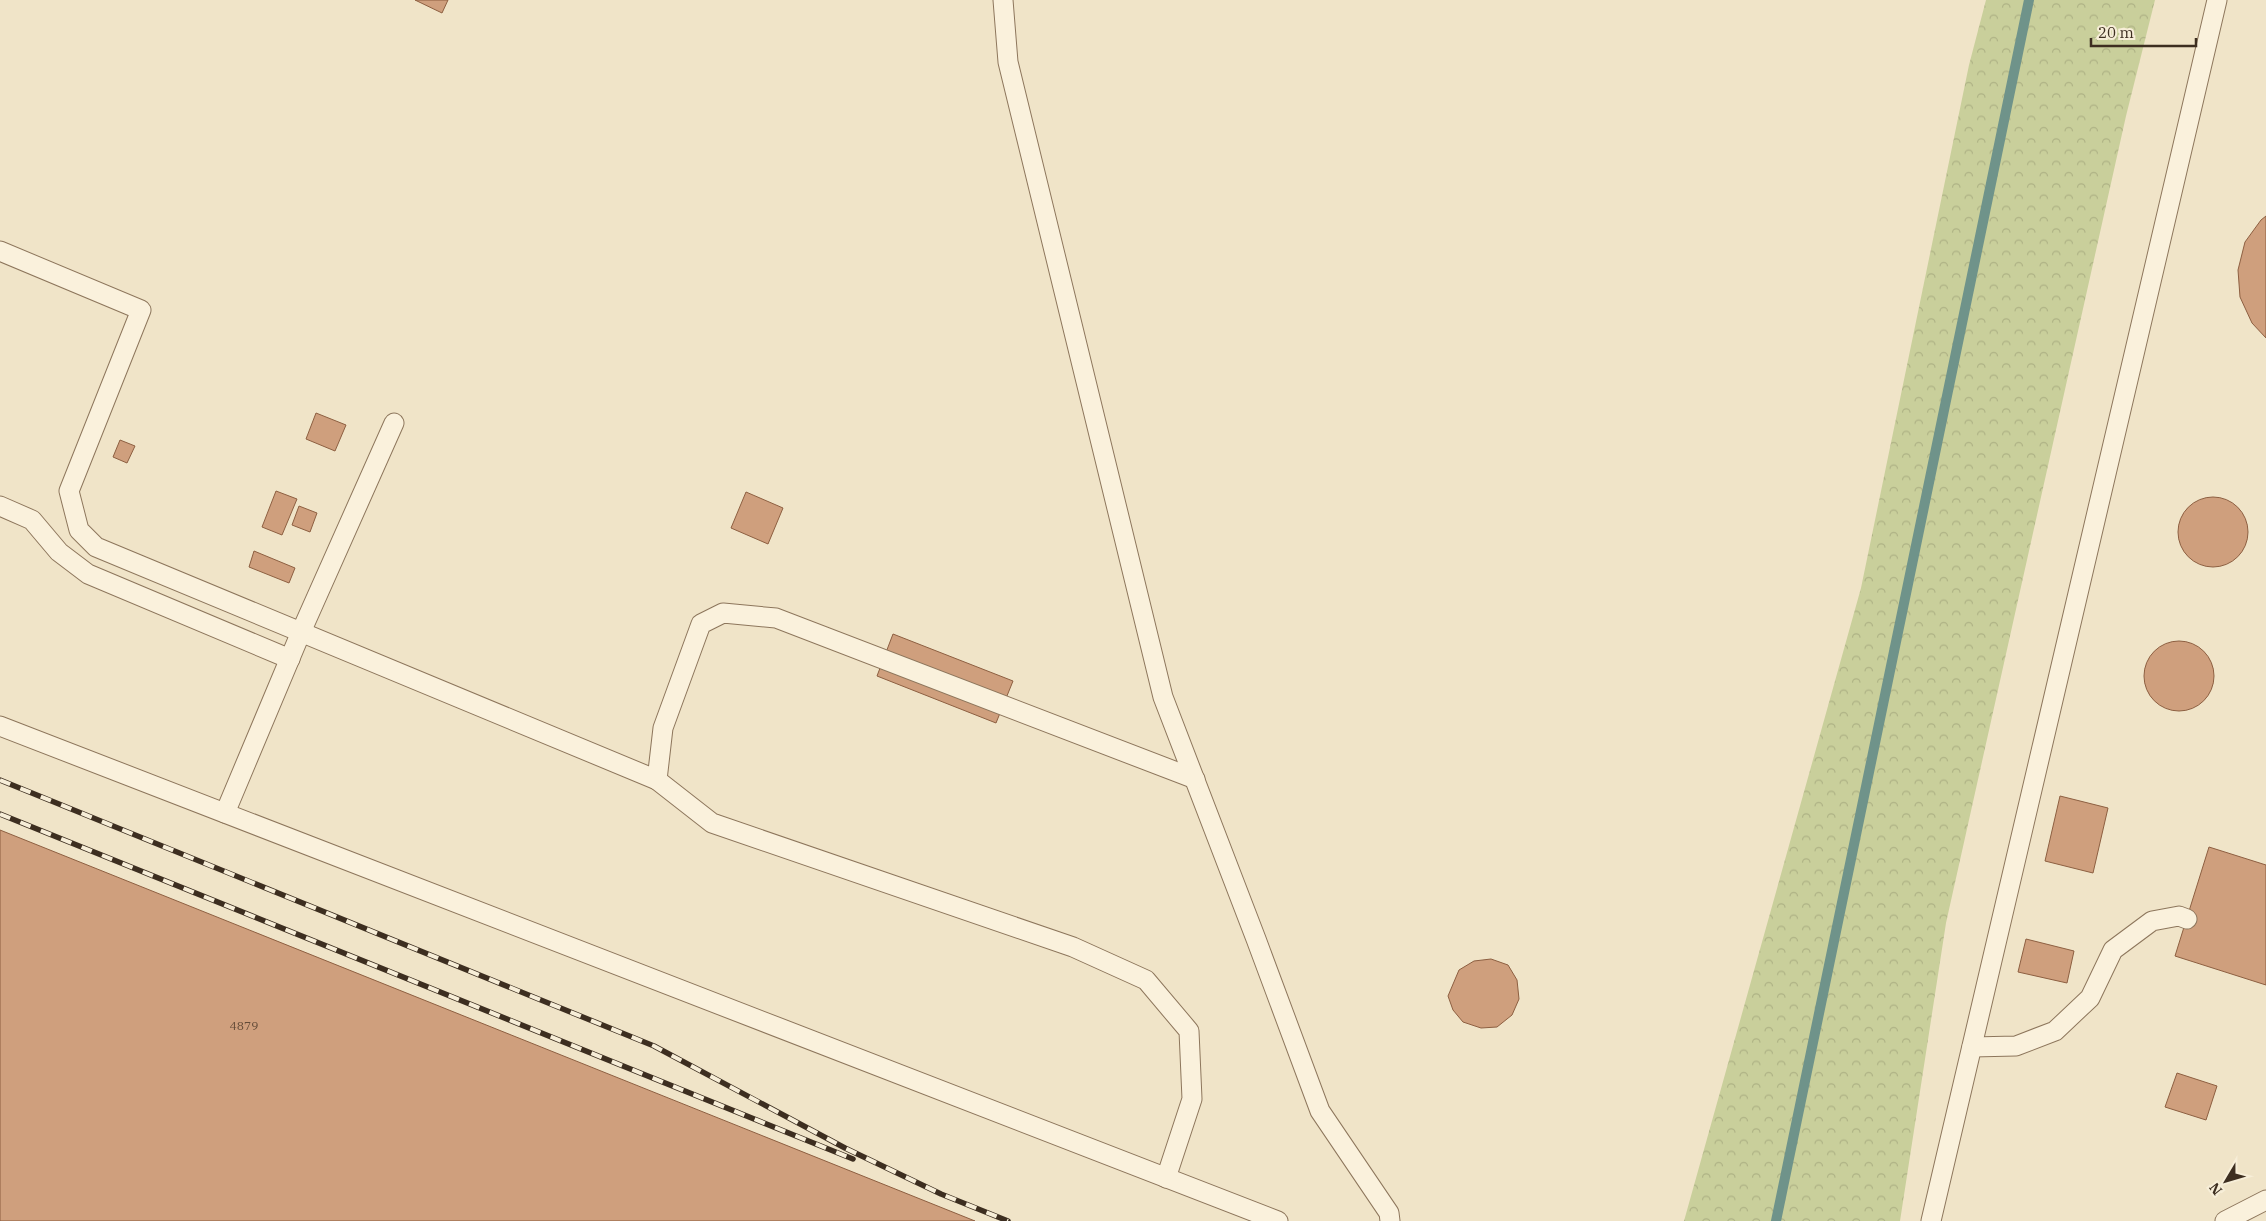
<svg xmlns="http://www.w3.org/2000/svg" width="2266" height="1221" font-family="'IBM Plex Serif',serif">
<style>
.forest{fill:url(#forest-crowns)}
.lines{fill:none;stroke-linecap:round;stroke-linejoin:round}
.stream{stroke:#6f938a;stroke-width:10}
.building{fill:#cf9f7d;stroke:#8d5f41}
.service-casing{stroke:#8d765c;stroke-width:21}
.service{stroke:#faf1dc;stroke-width:19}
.rail-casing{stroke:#3d2e20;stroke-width:5.5}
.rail{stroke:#f7eed8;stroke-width:4;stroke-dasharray:11;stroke-linecap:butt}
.labels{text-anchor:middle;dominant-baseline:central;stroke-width:4;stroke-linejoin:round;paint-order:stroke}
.number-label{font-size:12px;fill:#624a37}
</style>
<defs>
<pattern id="forest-crowns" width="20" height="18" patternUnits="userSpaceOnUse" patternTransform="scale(1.25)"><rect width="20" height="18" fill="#c9cf9b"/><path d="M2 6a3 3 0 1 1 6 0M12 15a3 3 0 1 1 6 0" fill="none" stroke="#aeb285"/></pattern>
</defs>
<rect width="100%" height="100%" fill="#f0e4c8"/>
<polygon class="forest" points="1986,0 2155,0 2126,116 1946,923 1900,1221 1684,1221 1861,588 1969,65"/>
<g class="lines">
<polyline class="stream" points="1776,1221 2029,0"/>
</g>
<g class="building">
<polygon points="415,0 448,0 442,13"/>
<polygon points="2266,216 2266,338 2252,323 2240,297 2238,270 2245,242 2261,220"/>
<polygon points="316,413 346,425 335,451 306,439"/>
<polygon points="120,440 135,446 127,463 113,457"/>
<polygon points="276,491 297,499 282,535 262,527"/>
<polygon points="746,492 783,508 768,544 731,528"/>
<circle cx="2213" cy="532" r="35"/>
<polygon points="299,506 317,513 310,532 292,525"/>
<polygon points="254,551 295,568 289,583 249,567"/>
<polygon points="893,634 1013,681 996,723 877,676"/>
<circle cx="2179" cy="676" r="35"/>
<polygon points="2060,796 2108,808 2093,873 2045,861"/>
<polygon points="0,830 975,1221 0,1221"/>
<polygon points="2209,847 2266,865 2266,985 2175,956"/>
<polygon points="2026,939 2074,951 2067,983 2018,972"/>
<polygon points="1491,959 1508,965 1517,980 1519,999 1512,1015 1497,1027 1481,1028 1463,1022 1453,1010 1448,996 1459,970 1474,961"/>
<polygon points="2177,1073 2217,1086 2206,1120 2165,1107"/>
</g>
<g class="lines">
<defs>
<g id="service">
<polyline points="1003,0 1008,62 1163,697 1256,939 1320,1111 1389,1213 1390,1221"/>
<polyline points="0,251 141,310 69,491 79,530 96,547 657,780"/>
<polyline points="0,506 32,520 59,552 88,574 290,659"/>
<polyline points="0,726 1278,1221"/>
<polyline points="225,813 301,632 394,423"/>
<polyline points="1972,1047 2016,1046 2055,1031 2090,998 2113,950 2152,921 2179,916 2187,919"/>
<polyline points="1166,1178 1192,1099 1189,1031 1146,980 1073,947 712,823 657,780 663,728 701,624 723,613 776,618 1195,779"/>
<polyline points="1931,1221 2217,0"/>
<polyline points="2225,1221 2266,1200"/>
</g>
</defs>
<use href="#service" class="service-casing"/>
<use href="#service" class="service"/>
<defs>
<g id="rail">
<polyline points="0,780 654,1046 845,1148 941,1194 1008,1221"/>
<polyline points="0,814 853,1159"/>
</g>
</defs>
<use href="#rail" class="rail-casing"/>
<use href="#rail" class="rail"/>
</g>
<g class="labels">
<g class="number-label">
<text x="244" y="1025">4879</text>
</g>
</g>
<g transform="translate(2226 1181) rotate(232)" stroke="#f7eed8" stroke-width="4" paint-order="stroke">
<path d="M0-4L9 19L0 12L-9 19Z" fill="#3d2e20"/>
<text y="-8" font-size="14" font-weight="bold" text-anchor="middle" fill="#3d2e20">N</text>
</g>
<path d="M2091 38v8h105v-8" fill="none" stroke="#3d2e20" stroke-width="2.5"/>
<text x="2098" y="38" font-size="15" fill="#3d2e20" stroke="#f7eed8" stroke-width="4" paint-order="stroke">20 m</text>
</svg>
